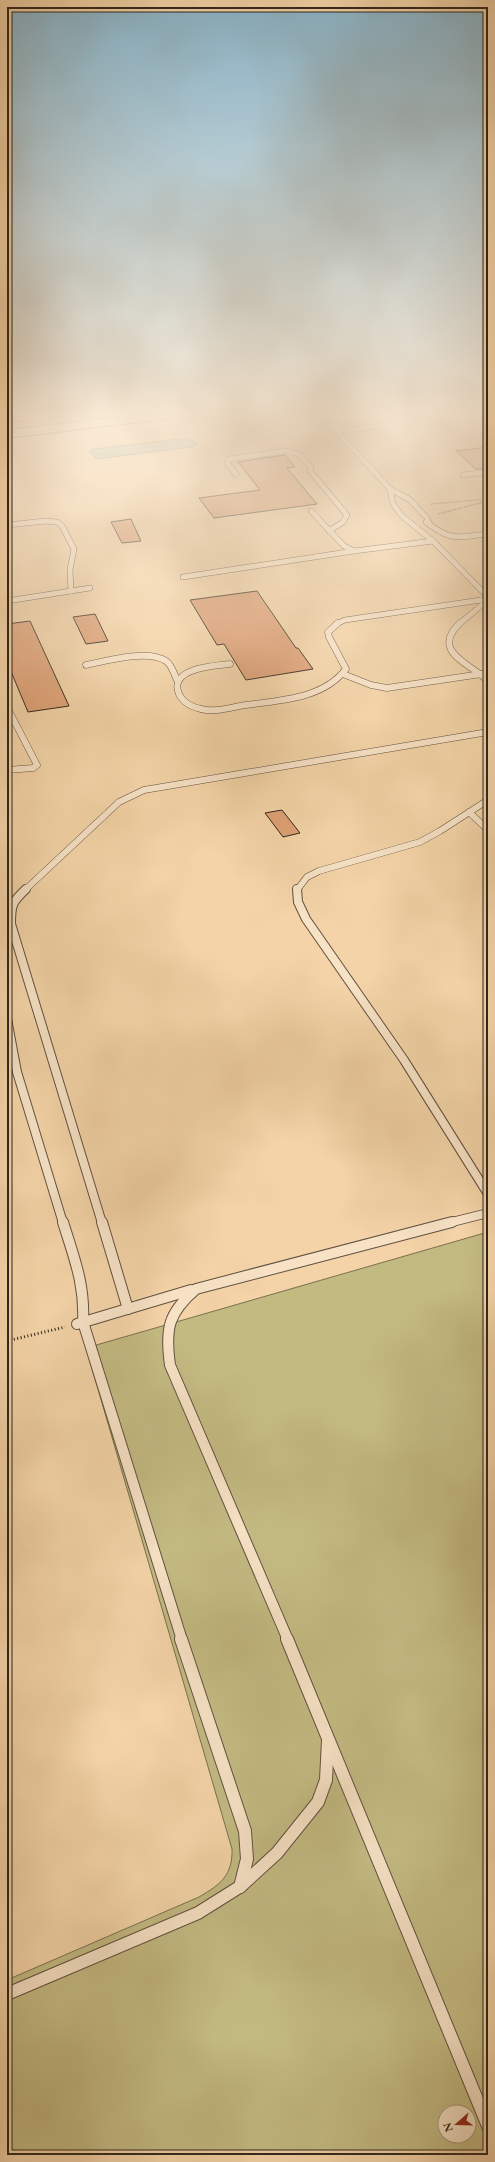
<svg xmlns="http://www.w3.org/2000/svg" width="495" height="2162" font-family="'EB Garamond',serif">
<style>
.green{fill:#c3ba82;stroke:#797050;fill-rule:evenodd}
.water{fill:#9cb8a5;stroke:#707e6f}
.building{fill:#dea075;stroke:#2f261d}
.lines{fill:none;stroke-linecap:round;stroke-linejoin:round}
.service-far4-casing{stroke:#605140;stroke-width:6}
.service-far3-casing{stroke:#605140;stroke-width:7}
.service-far2-casing{stroke:#605140;stroke-width:10}
.service-far1-casing{stroke:#605140;stroke-width:12}
.service-casing{stroke:#605140;stroke-width:14}
.trunk-casing{stroke:#2f261d;stroke-width:2}
.path-far1{stroke:#2f261d;stroke-width:1.5;stroke-dasharray:0.5 1;stroke-linecap:butt}
.path{stroke:#2f261d;stroke-width:3;stroke-dasharray:1 2.5;stroke-linecap:butt}
.service-far4{stroke:#f7e2c6;stroke-width:5}
.service-far3{stroke:#f7e2c6;stroke-width:6}
.service-far2{stroke:#f7e2c6;stroke-width:8}
.service-far1{stroke:#f7e2c6;stroke-width:10}
.service{stroke:#f7e2c6;stroke-width:12}
.trunk{fill:#f3d3a7;fill-rule:evenodd}
</style>
<rect width="100%" height="100%" fill="#f3d3a7"/>
<filter id="stains"><feTurbulence type="fractalNoise" baseFrequency=".005" numOctaves="4"/><feColorMatrix values="0 0 0 0 .2 0 0 0 0 .09 0 0 0 0 .02 0 0 0 .5 -.17"/></filter>
<radialGradient id="worn" r=".72"><stop offset=".6" stop-color="#630" stop-opacity="0"/><stop offset="1" stop-color="#630" stop-opacity=".3"/></radialGradient>
<path class="green" d="M488,1232v923h-481v-175l192,-83c21,-12 34,-22 33,-48l-146,-501zM445,2112h24v24h-24z"/>
<polygon class="water" points="188,438 197,443 192,447 96,459 89,451 93,449"/>
<g class="building">
<polygon points="488,447 488,468 476,469 456,451"/>
<polygon points="285,455 295,467 287,468 317,504 214,518 199,498 260,490 238,462"/>
<polygon points="131,519 141,541 122,543 111,522"/>
<polygon points="257,591 296,648 298,648 313,669 246,680 224,644 217,645 190,600"/>
<polygon points="95,614 108,641 86,644 73,617"/>
<polygon points="30,621 69,706 28,712 7,662 7,624"/>
<polygon points="282,810 300,833 283,837 265,813"/>
</g>
<g class="lines">
<defs>
<g id="service-far4">
<polyline points="318,411 390,489 409,499 427,518 430,525"/>
<polyline points="326,419 351,416"/>
<polyline points="337,431 453,418"/>
<polyline points="236,474 227,463 229,459 286,451 299,454 311,467 310,471 347,515 343,522 329,531"/>
<polyline points="463,475 488,472"/>
<polyline points="390,489 393,504 402,516 433,541 488,597"/>
<polyline points="311,511 344,546 354,551 433,541"/>
<path d="M426,522c26,20 31,15 62,12"/>
<polyline points="7,525 46,521 57,522 62,526 74,549 70,570 71,591"/>
<polyline points="183,577 354,551"/>
<polyline points="7,601 90,588"/>
<polyline points="336,624 345,620 488,599"/>
<polyline points="459,624 488,600"/>
</g>
<g id="service-far3">
<path d="M460,623c-30,29 10,40 28,58"/>
<path d="M230,664c-16,2 -62,4 -51,30 4,9 13,13 22,15 15,4 30,-2 45,-4 35,-5 77,-6 100,-36l-17,-32 -1,-5 10,-9"/>
<path d="M86,665c20,-4 62,-16 80,-4 6,4 8,13 11,19"/>
<polyline points="343,674 371,685 387,688 488,673"/>
<polyline points="7,707 37,765 33,768 7,770"/>
<polyline points="469,812 488,830"/>
<polyline points="25,890 119,802 144,790 488,732"/>
<polyline points="297,890 307,877 319,871 420,842 440,831 488,800"/>
</g>
<g id="service-far2">
<path d="M26,889c-14,13 -15,16 -15,35l91,299"/>
<polyline points="297,889 298,902 306,919 404,1060 488,1194"/>
<polyline points="7,1019 17,1072 63,1223"/>
<polyline points="448,1223 488,1213"/>
</g>
<g id="service-far1">
<path d="M63,1222c11,36 22,62 20,100l99,318"/>
<polyline points="102,1222 128,1309"/>
<polyline points="77,1324 191,1290"/>
<path d="M288,1640l-118,-275c-5,-36 -2,-52 26,-76l256,-67"/>
</g>
<g id="service">
<polyline points="181,1639 245,1831 247,1859 240,1887"/>
<polyline points="287,1639 488,2126"/>
<polyline points="7,1994 198,1913 241,1886 277,1853 318,1802 326,1780 328,1740"/>
</g>
<g id="trunk">
<polygon points="169,411 204,411 198,415 7,438 7,430"/>
<polygon points="7,412 44,415 50,419 44,423 7,420"/>
</g>
</defs>
<use href="#service-far4" class="service-far4-casing"/>
<use href="#service-far3" class="service-far3-casing"/>
<use href="#service-far2" class="service-far2-casing"/>
<use href="#service-far1" class="service-far1-casing"/>
<use href="#service" class="service-casing"/>
<use href="#trunk" class="trunk-casing"/>
<g class="path-far1">
<polyline points="210,417 265,411"/>
<polyline points="431,504 488,499"/>
<polyline points="438,514 488,501"/>
</g>
<polyline class="path" points="7,1341 65,1327"/>
<use href="#service-far4" class="service-far4"/>
<use href="#service-far3" class="service-far3"/>
<use href="#service-far2" class="service-far2"/>
<use href="#service-far1" class="service-far1"/>
<use href="#service" class="service"/>
<use href="#trunk" class="trunk"/>
</g>
<linearGradient id="sky" x2="0" y2="1"><stop stop-color="#89b6cd"/><stop offset="0.58" stop-color="#faebd7"/><stop offset="1" stop-color="#faebd7" stop-opacity="0"/></linearGradient>
<rect width="495" height="713" fill="url(#sky)"/>
<rect width="495" height="2162" fill="none" stroke="#f3d3a7" stroke-width="24"/>
<rect x="8" y="8" width="479" height="2146" fill="none" stroke="#2f261d" stroke-width="2"/>
<rect x="12" y="12" width="471" height="2138" fill="none" stroke="#2f261d"/>
<g transform="translate(457 2124) rotate(250)"><circle r="19" fill="#f7e2c6" stroke="#a79782"/>
<path d="M0-3L7 15L0 10L-7 15Z" fill="#8f2418"/>
<text y="-6" font-size="11" font-weight="bold" text-anchor="middle" fill="#2f261d">N</text>
</g>
<rect width="100%" height="100%" filter="url(#stains)"/>
<rect width="100%" height="100%" fill="url(#worn)"/>
</svg>
